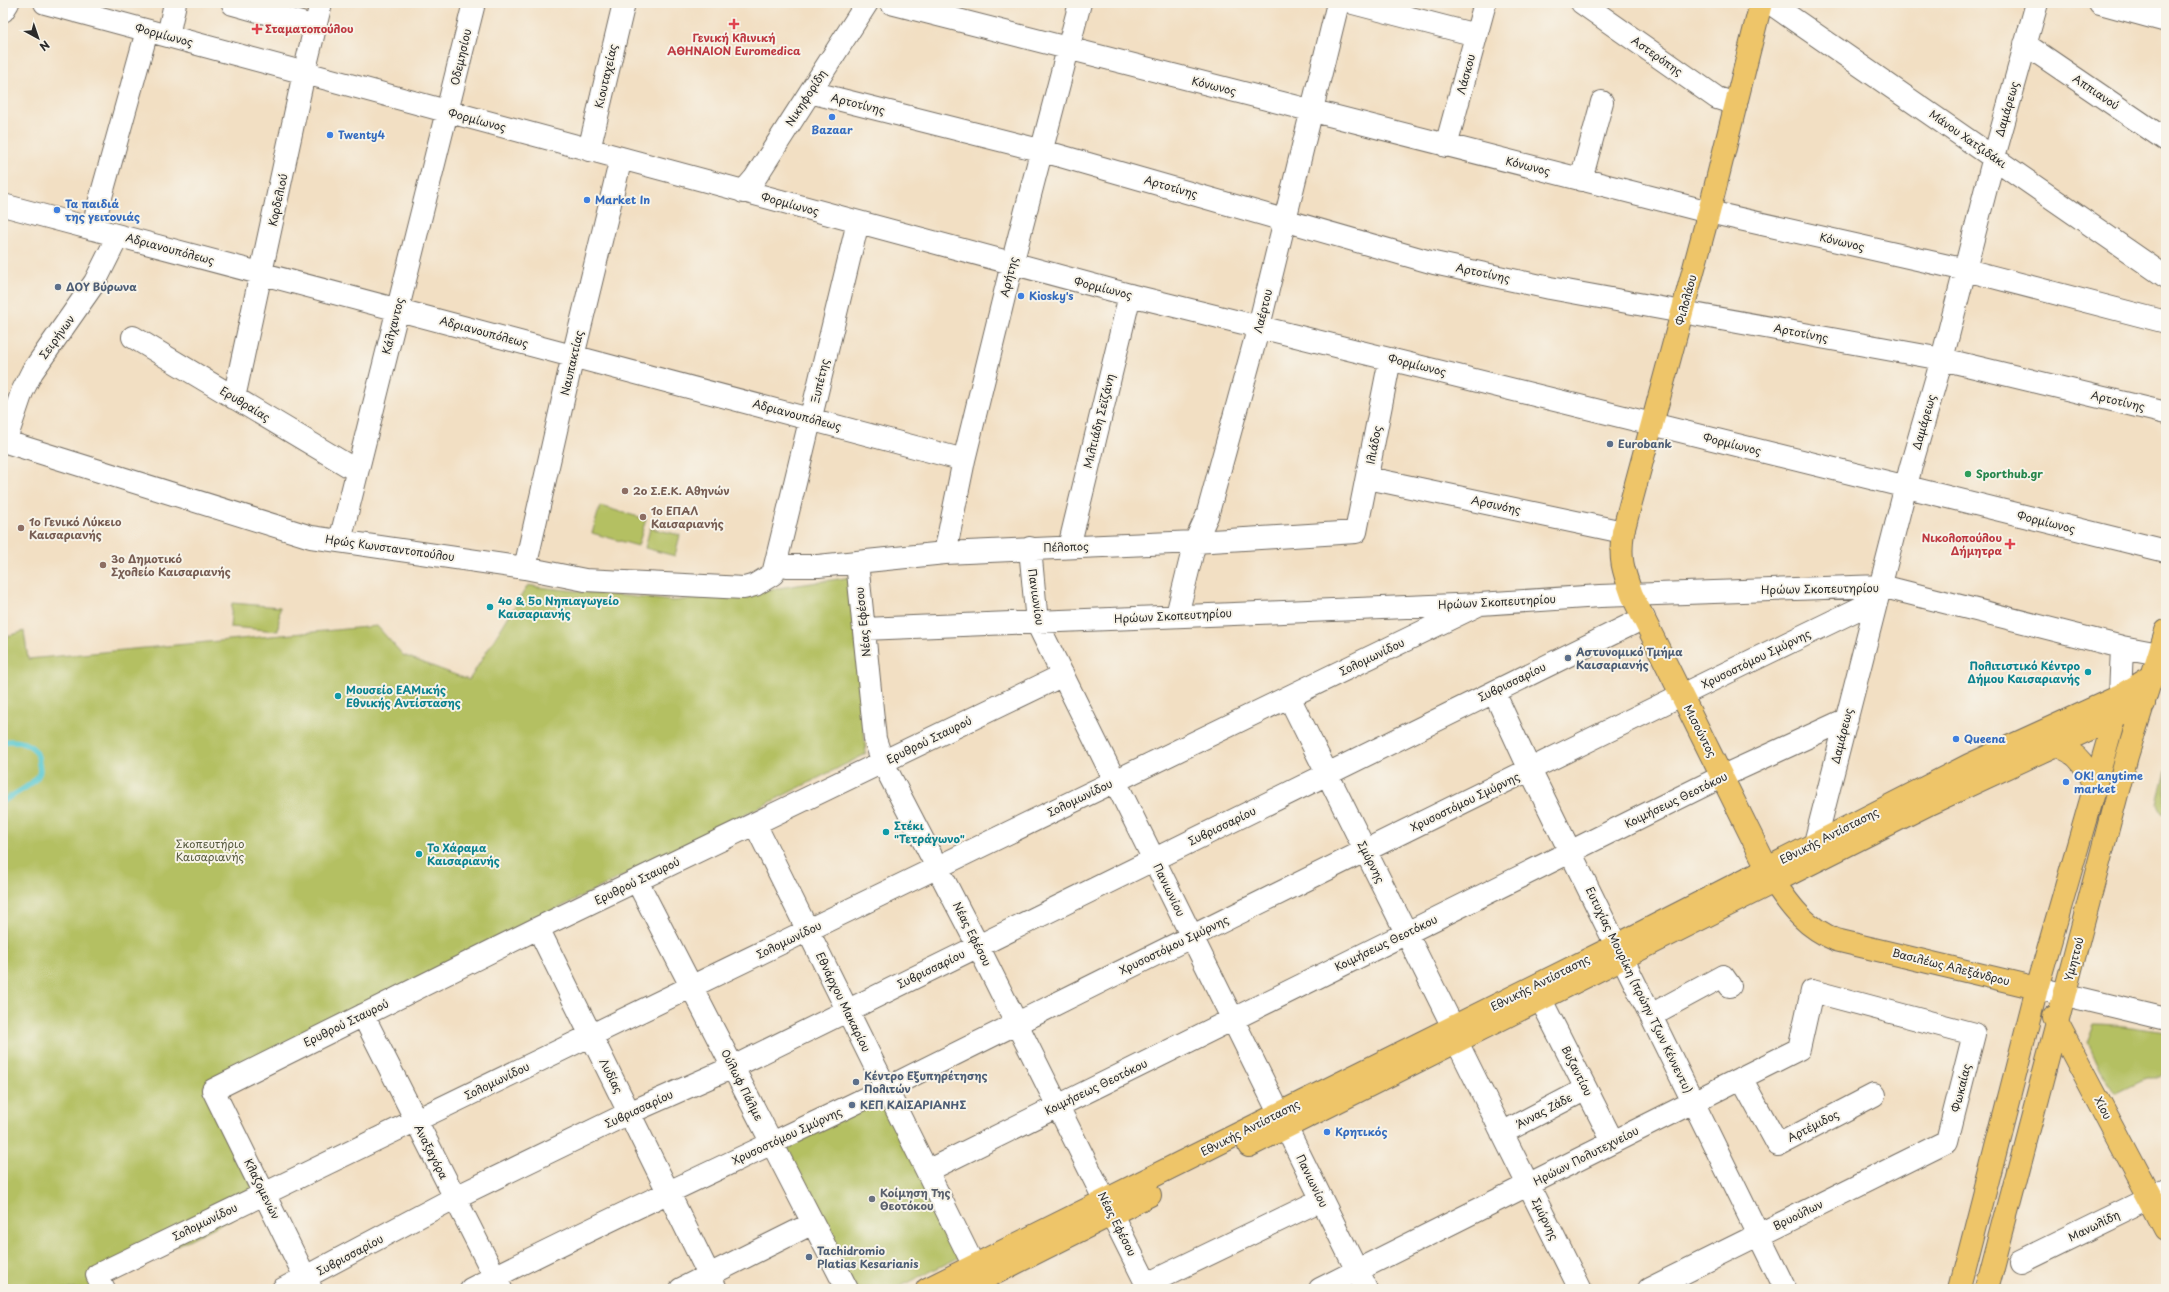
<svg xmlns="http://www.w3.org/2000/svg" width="2169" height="1292" font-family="'Playpen Sans',sans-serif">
<rect width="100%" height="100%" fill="#f7f3e8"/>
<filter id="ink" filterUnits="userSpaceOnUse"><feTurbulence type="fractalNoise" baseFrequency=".025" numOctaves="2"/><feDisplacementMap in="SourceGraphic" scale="8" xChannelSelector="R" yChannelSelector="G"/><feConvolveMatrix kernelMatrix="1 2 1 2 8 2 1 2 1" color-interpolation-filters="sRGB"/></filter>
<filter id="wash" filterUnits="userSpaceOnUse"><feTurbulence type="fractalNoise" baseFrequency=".012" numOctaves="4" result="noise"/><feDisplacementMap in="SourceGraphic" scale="16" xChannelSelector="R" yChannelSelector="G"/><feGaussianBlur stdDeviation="0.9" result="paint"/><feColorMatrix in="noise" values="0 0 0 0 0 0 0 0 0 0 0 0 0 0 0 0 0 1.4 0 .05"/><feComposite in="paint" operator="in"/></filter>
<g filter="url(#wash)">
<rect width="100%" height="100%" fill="#f2dfc3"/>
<path fill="#b4c062" stroke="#707646" d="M600,506L646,519L638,546L592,533Z
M650,528L680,535L675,556L645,548Z
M851,577L866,754L204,1086L264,1203L88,1289H3V638L24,631L28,659L377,626L403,655L469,680L528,585L538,587L673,601L759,591Z
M232,603L280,607L278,631L230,627Z
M2166,771V814L2162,812L2158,804Z
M2094,1024C2118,1024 2143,1029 2166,1032V1072L2161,1078H2147L2116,1093L2100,1071L2087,1042Z
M883,1098L962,1256L895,1289H851L782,1148Z"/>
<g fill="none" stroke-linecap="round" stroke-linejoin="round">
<path stroke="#5dcad2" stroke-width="5.5" d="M3,742C19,739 39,744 39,764C40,768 41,772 38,776C31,787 14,794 3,801"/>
</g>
</g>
<g filter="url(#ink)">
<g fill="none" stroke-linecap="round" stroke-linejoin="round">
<g stroke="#716a60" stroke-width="24">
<path id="minor" d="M45,3L1130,295L2166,551
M891,3L1709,212L1966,270L2166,322
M1353,3L1476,35
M1582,3L1717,98L1736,104
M1770,3L2166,277
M2100,3L2166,21
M233,4L316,27
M3,11L8,3
M168,36L175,3
M2025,44L2166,140
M810,92L1043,151L1434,263L1550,288L1942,359L2166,413
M1446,146L1485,3
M589,150L624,3
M1581,180L1602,102
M743,192L755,178L867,3
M3,205L964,460
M92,229L147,31
M133,337L357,471
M234,398L304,73L321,3
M3,441L311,537L525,568L585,580L744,588L755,585L773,574L858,222
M5,442L22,392L32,372L95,282L118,236
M1368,478L1623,532
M340,541L474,3
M1069,547L1130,295
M1030,548L1037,623L1366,1289
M945,553L964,460L1012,264L1080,3
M857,562L875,739L883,763L978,946L1149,1289
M776,563L788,566H818L945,553L1195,542L1356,532L1390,359
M525,568L569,373L621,158
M1177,615L1195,542L1207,516L1259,326L1338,3
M864,629L1480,604L1600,596L1881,586L2122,647L2159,654
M1494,692L1530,770L1785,1289
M2120,696L2122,647
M1289,697L1453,1027
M755,824L974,1266
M1815,843L1911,466L1942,359L1994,157L2037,3
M637,881L847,1289
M538,928L716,1289
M2037,988L2166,1019
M1541,1000L1613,1142
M363,1015L501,1289
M1651,1015L1723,976L1730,986
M1457,1042L1580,1289
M1741,1078L1778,1145L1874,1095
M1502,1133L1586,1089
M927,1171L1723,776L1847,719
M2021,1261L2166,1190
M1147,1284L1321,1200
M104,1289L97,1275L1480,604
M283,1289L454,1198L629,1113L733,1067L1644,618
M311,1289L213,1090L538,928L1063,675
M471,1289C613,1216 759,1151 903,1080C1227,919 1551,757 1877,600
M681,1289L813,1223
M1320,1289L1799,1049L1812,991L1974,1034L1947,1141L1649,1289"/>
</g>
<g stroke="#716a60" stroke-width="24">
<path id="major" d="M1761,3L1709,212L1623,532C1619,559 1623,570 1632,595L1774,882C1792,909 1806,927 1836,940L2037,988
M2056,746C2079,752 2088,769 2095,790
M2054,1017L2166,1229
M1249,1146L1931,803L2144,704
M927,1289L1617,945L1969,765L2120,696L2152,676L2166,675
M964,1289L1150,1195
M1960,1289L2037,988L2117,709
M1987,1289L2127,756L2166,631"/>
</g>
<use href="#minor" stroke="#fff" stroke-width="22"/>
<use href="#major" stroke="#eec569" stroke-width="22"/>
</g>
</g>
<g fill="#e0444e" stroke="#f7f3e8" stroke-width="1.5">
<path d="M732 18h4v4h4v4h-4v4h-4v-4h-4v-4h4z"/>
<path d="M255 23h4v4h4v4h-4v4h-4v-4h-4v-4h4z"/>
<path d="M2008 538h4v4h4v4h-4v4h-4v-4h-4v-4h4z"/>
</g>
<g fill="#3f7fe0" stroke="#f7f3e8" stroke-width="1.5">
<circle cx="832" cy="117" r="4"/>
<circle cx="330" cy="135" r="4"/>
<circle cx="587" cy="200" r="4"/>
<circle cx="57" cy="210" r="4"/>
<circle cx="1021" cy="296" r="4"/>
<circle cx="1956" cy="739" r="4"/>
<circle cx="2066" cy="782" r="4"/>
<circle cx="1327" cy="1132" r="4"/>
</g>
<g fill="#5c6f8a" stroke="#f7f3e8" stroke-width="1.5">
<circle cx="58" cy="287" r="4"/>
<circle cx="1610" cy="444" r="4"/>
<circle cx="1568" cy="658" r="4"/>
<circle cx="856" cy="1082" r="4"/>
<circle cx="852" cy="1105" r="4"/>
<circle cx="809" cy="1257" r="4"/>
</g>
<circle fill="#2e9e5b" stroke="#f7f3e8" stroke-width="1.5" cx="1968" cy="474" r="4"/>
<g fill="#8d6e63" stroke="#f7f3e8" stroke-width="1.5">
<circle cx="625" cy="491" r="4"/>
<circle cx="643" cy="517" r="4"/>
<circle cx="21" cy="528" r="4"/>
<circle cx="103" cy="565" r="4"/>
</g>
<g fill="#0f9aa8" stroke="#f7f3e8" stroke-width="1.5">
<circle cx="490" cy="607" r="4"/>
<circle cx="2088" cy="672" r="4"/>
<circle cx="338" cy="696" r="4"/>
<circle cx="886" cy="832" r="4"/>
<circle cx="419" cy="854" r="4"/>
</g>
<circle fill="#6b7280" stroke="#f7f3e8" stroke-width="1.5" cx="872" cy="1199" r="4"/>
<g text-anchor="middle" stroke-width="4" stroke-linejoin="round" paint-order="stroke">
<g font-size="11" font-weight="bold" fill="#be3a42" stroke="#f7f3e8" text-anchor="start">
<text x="265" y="33">Σταματοπούλου</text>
<text x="734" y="42" text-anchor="middle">Γενική Κλινική<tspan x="734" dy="13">ΑΘΗΝΑΙΟΝ Euromedica</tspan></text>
<text x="2002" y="542" text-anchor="end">Νικολοπούλου<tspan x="2002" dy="13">Δήμητρα</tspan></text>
</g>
<g font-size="11" fill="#2b2b2b" stroke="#f7f3e8">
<text transform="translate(164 35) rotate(15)" y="4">Φορμίωνος</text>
<text transform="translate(1657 56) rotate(35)" y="4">Αστερόπης</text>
<text transform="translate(461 57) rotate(-77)" y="4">Οδεμησίου</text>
<text transform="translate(1466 74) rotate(-75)" y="4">Λάσκου</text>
<text transform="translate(606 76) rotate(-77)" y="4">Κιουταχείας</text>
<text transform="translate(1214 86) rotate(14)" y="4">Κόνωνος</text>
<text transform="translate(2096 92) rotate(34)" y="4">Αππιανού</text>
<text transform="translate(806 98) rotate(-57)" y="4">Νικηφορίδη</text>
<text transform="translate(858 104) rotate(14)" y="4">Αρτοτίνης</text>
<text transform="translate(2007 109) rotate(-74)" y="4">Δαμάρεως</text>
<text transform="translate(477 120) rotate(15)" y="4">Φορμίωνος</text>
<text transform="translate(1968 139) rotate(35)" y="4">Μάνου Χατζιδάκι</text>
<text transform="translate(1528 166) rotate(14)" y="4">Κόνωνος</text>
<text transform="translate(1171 187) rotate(16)" y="4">Αρτοτίνης</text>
<text transform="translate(278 200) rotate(-78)" y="4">Κορδελιού</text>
<text transform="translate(790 204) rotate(15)" y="4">Φορμίωνος</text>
<text transform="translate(1842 242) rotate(13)" y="4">Κόνωνος</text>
<text transform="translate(170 249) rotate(15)" y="4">Αδριανουπόλεως</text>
<text transform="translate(1483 273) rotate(12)" y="4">Αρτοτίνης</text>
<text transform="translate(1009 277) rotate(-76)" y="4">Αρήτης</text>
<text transform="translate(1103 288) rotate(14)" y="4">Φορμίωνος</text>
<text transform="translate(1686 300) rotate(-75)" y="4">Φιλολάου</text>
<text transform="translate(1263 311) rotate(-76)" y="4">Λαέρτου</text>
<text transform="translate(393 326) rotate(-76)" y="4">Κάλχαντος</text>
<text transform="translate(484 332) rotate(15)" y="4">Αδριανουπόλεως</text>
<text transform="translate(1801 333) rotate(11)" y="4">Αρτοτίνης</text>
<text transform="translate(57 337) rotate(-54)" y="4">Σειρήνων</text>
<text transform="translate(572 363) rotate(-77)" y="4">Ναυπακτίας</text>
<text transform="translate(1417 365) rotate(14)" y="4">Φορμίωνος</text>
<text transform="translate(820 381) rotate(-77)" y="4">Ξυπέτης</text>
<text transform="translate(2118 401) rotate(13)" y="4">Αρτοτίνης</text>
<text transform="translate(245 404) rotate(31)" y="4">Ερυθραίας</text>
<text transform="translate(797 415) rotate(15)" y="4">Αδριανουπόλεως</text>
<text transform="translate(1099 421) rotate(-76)" y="4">Μιλτιάδη Σεϊζάνη</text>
<text transform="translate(1924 422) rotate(-74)" y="4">Δαμάρεως</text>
<text transform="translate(1732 444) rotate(14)" y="4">Φορμίωνος</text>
<text transform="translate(1374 445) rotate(-79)" y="4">Ιλιάδος</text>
<text transform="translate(1496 505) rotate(12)" y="4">Αρσινόης</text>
<text transform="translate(2046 522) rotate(14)" y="4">Φορμίωνος</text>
<text transform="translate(1066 547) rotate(-2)" y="4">Πέλοπος</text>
<text transform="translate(390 548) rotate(8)" y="4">Ηρώς Κωνσταντοπούλου</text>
<text transform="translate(1820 589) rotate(-1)" y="4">Ηρώων Σκοπευτηρίου</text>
<text transform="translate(1036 597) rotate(82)" y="4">Πανιωνίου</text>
<text transform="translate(1497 602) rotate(-3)" y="4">Ηρώων Σκοπευτηρίου</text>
<text transform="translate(1173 616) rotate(-3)" y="4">Ηρώων Σκοπευτηρίου</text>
<text transform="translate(863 622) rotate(-96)" y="4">Νέας Εφέσου</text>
<text transform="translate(1372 657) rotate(-26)" y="4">Σολομωνίδου</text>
<text transform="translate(1756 659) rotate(-26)" y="4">Χρυσοστόμου Σμύρνης</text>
<text transform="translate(1512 682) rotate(-26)" y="4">Συβρισσαρίου</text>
<text transform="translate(1700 731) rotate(63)" y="4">Μισούντος</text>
<text transform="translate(1842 736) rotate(-76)" y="4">Δαμάρεως</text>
<text transform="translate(929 740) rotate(-26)" y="4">Ερυθρού Σταυρού</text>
<text transform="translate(1080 798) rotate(-26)" y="4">Σολομωνίδου</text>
<text transform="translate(1676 800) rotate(-26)" y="4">Κοιμήσεως Θεοτόκου</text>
<text transform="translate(1465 802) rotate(-26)" y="4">Χρυσοστόμου Σμύρνης</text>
<text transform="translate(1222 826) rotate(-26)" y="4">Συβρισσαρίου</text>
<text transform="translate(1829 836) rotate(-27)" y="4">Εθνικής Αντίστασης</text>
<text transform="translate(1371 862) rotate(63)" y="4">Σμύρνης</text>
<text transform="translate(637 881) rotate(-26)" y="4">Ερυθρού Σταυρού</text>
<text transform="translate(1169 890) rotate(64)" y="4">Πανιωνίου</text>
<text transform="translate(972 934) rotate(63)" y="4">Νέας Εφέσου</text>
<text transform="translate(789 940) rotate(-26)" y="4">Σολομωνίδου</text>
<text transform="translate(1386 943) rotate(-26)" y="4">Κοιμήσεως Θεοτόκου</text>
<text transform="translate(1174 945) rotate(-26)" y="4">Χρυσοστόμου Σμύρνης</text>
<text transform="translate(2074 959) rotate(-75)" y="4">Υμηττού</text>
<text transform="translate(1951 967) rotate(14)" y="4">Βασιλέως Αλεξάνδρου</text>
<text transform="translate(931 969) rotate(-26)" y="4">Συβρισσαρίου</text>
<text transform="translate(1540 983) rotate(-27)" y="4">Εθνικής Αντίστασης</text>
<text transform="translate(1639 990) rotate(64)" y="4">Ευτυχίας Μουρίκη (πρώην Τζων Κέννεντυ)</text>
<text transform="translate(843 1002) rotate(64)" y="4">Εθνάρχου Μακαρίου</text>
<text transform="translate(346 1023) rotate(-26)" y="4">Ερυθρού Σταυρού</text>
<text transform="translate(1577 1071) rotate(63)" y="4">Βυζαντίου</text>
<text transform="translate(611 1076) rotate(63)" y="4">Λυδίας</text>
<text transform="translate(497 1081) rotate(-26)" y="4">Σολομωνίδου</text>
<text transform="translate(742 1085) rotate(63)" y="4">Ούλωφ Πάλμε</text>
<text transform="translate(1096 1087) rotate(-26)" y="4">Κοιμήσεως Θεοτόκου</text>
<text transform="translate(1961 1088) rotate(-76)" y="4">Φωκαίας</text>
<text transform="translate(2103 1108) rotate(62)" y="4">Χίου</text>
<text transform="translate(639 1109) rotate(-25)" y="4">Συβρισσαρίου</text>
<text transform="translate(1544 1111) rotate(-28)" y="4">Άννας Ζάδε</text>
<text transform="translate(1813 1126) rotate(-27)" y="4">Αρτέμιδος</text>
<text transform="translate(1250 1128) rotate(-27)" y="4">Εθνικής Αντίστασης</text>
<text transform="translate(787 1136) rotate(-25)" y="4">Χρυσοστόμου Σμύρνης</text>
<text transform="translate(431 1152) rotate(63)" y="4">Αναξαγόρα</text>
<text transform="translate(1586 1156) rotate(-27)" y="4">Ηρώων Πολυτεχνείου</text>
<text transform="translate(1312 1181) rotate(64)" y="4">Πανιωνίου</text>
<text transform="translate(262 1189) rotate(64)" y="4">Κλαζομενών</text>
<text transform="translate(1798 1215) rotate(-26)" y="4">Βρυούλων</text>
<text transform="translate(1545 1219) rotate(64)" y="4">Σμύρνης</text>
<text transform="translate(205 1222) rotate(-26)" y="4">Σολομωνίδου</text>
<text transform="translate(1117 1224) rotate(63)" y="4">Νέας Εφέσου</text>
<text transform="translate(2094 1226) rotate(-26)" y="4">Μανωλίδη</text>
<text transform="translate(350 1255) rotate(-28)" y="4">Συβρισσαρίου</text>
</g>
<g font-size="11" font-weight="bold" fill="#366cbe" stroke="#f7f3e8" text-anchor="start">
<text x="832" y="134" text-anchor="middle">Bazaar</text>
<text x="338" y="139">Twenty4</text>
<text x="595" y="204">Market In</text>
<text x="65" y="208">Τα παιδιά<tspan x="65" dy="13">της γειτονιάς</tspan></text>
<text x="1029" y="300">Kiosky's</text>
<text x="1964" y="743">Queena</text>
<text x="2074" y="780">OK! anytime<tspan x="2074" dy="13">market</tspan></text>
<text x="1335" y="1136">Κρητικός</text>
</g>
<g font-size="11" font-weight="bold" fill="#4e5e75" stroke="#f7f3e8" text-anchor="start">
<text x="66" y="291">ΔΟΥ Βύρωνα</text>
<text x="1618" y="448">Eurobank</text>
<text x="1576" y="656">Αστυνομικό Τμήμα<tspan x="1576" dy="13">Καισαριανής</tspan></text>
<text x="864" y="1080">Κέντρο Εξυπηρέτησης<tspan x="864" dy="13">Πολιτών</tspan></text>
<text x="860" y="1109">ΚΕΠ ΚΑΙΣΑΡΙΑΝΗΣ</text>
<text x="817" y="1255">Tachidromio<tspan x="817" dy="13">Platias Kesarianis</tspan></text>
</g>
<g font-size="11" font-weight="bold" fill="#27864d" stroke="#f7f3e8" text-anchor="start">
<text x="1976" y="478">Sporthub.gr</text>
</g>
<g font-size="11" font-weight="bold" fill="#785e54" stroke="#f7f3e8" text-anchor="start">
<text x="633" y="495">2ο Σ.Ε.Κ. Αθηνών</text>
<text x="651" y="515">1ο ΕΠΑΛ<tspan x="651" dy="13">Καισαριανής</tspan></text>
<text x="29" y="526">1ο Γενικό Λύκειο<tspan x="29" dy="13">Καισαριανής</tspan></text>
<text x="111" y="563">3ο Δημοτικό<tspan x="111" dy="13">Σχολείο Καισαριανής</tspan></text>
</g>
<g font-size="11" font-weight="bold" fill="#0d838f" stroke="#f7f3e8" text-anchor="start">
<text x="498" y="605">4o &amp; 5ο Νηπιαγωγείο<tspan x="498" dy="13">Καισαριανής</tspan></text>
<text x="2080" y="670" text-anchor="end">Πολιτιστικό Κέντρο<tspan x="2080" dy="13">Δήμου Καισαριανής</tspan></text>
<text x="346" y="694">Μουσείο ΕΑΜικής<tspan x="346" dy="13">Εθνικής Αντίστασης</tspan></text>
<text x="894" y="830">Στέκι<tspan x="894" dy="13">"Τετράγωνο"</tspan></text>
<text x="427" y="852">Το Χάραμα<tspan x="427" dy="13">Καισαριανής</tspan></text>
</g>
<g font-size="11" fill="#54583c" stroke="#f7f3e8">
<text x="210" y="848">Σκοπευτήριο<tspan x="210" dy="13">Καισαριανής</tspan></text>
</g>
<g font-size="11" font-weight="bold" fill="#5b616d" stroke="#f7f3e8" text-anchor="start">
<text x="880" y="1197">Κοίμηση Της<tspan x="880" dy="13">Θεοτόκου</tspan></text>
</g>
</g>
<rect width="2169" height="1292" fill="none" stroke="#f7f3e8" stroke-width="16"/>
<g transform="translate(38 38) rotate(140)" stroke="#f7f3e8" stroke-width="3" paint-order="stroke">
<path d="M0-3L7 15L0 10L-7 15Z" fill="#2b2b2b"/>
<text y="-6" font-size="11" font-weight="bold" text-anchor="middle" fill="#2b2b2b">N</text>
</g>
</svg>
